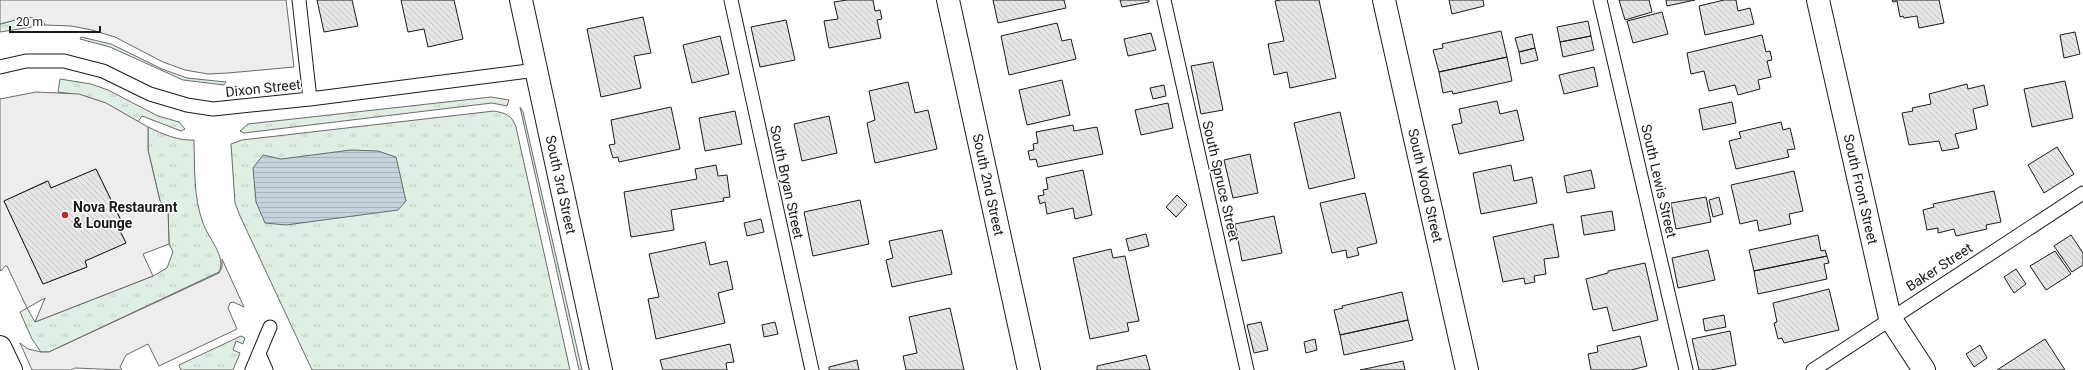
<svg xmlns="http://www.w3.org/2000/svg" width="2083" height="370" font-family="Roboto,sans-serif">
<defs>
<pattern id="grass-tufts" width="24" height="20" patternUnits="userSpaceOnUse"><rect width="24" height="20" fill="#e0efe3"/><path d="M3 7l-1-3M5 7V3M7 7l1-3M15 17l-1-3M17 17v-4M19 17l1-3" fill="none" stroke="#c0ccc2"/></pattern>
<pattern id="water-rules" width="6" height="5" patternUnits="userSpaceOnUse"><rect width="6" height="5" fill="#c6d2dc"/><path d="M0 2.5h6" fill="none" stroke="#aab4bc"/></pattern>
<pattern id="building-back-hatch" width="6" height="6" patternUnits="userSpaceOnUse"><rect width="6" height="6" fill="#e6e6e6"/><path d="M-1 5l2 2M0 0l6 6M5-1l2 2" fill="none" stroke="#c5c5c5"/></pattern>
</defs>
<rect width="100%" height="100%" fill="#fff"/>
<path fill="url(#grass-tufts)" stroke="#6a6a6a" d="M27,17L42,19L45,25L0,32V24Z
M81,37L111,44L162,69L187,78L226,82L224,85L183,80L110,47L80,39Z
M60,79L91,84L108,90L158,116L179,122L185,129L181,131L142,116L138,122C111,106 90,95 58,92Z
M491,97L509,100L507,106L492,103L244,133L240,131L248,124Z
M520,107L523,112L582,370H579Z
M494,111C505,113 512,115 516,127L570,370H312L240,216L235,203L231,144L242,140Z
M148,127C163,134 178,141 194,140C195,168 193,196 203,223C208,238 227,257 219,272L49,352H41L32,339L20,312L27,308L35,322L153,276L167,268L173,252L169,244L168,209L160,201L148,150Z
M241,336L245,338L243,344L236,341L233,350L240,353L233,370H181L179,365Z"/>
<path fill="#ededed" stroke="#6a6a6a" fill-rule="evenodd" d="M0,0H286L294,67L228,73L208,74L185,70L163,62L115,37L92,30L71,26L45,25L42,19L27,17L0,24Z
M36,92L79,94L106,103L148,127V150L160,201L168,209L169,244L143,254L153,276L35,322L45,298L27,308L7,266H5L1,271L0,269V99ZM96,169L125,228L120,231L126,243L85,261L87,267L43,284L4,201L47,181L51,188Z
M222,259L244,307L233,302L230,303L228,308L237,329L159,366L148,344L126,355L120,367L122,370L75,368L71,370H32L20,343L28,349L41,352H49L219,273L222,267Z"/>
<path fill="url(#water-rules)" stroke="#6a6a6a" d="M351,150L378,151L396,157L406,201L398,210L286,225L265,223L256,202L253,168L263,155L281,159Z"/>
<path fill="url(#building-back-hatch)" stroke="#1a1a1a" d="M317,0H352L358,26L324,32Z
M401,0H454L463,39L428,47L424,29L408,32Z
M847,0H873L875,11L880,10L882,19L877,20L881,38L829,48L824,21L838,19L834,2Z
M993,0H1064L1066,8L998,23Z
M1120,0H1149V2L1122,7Z
M1281,0H1319L1336,78L1290,88L1287,72L1274,75L1268,44L1284,41L1275,1Z
M1449,0H1483L1484,6L1452,14Z
M1619,0H1649L1652,12L1625,20Z
M1666,0H1695L1667,6Z
M1724,0H1736L1738,11L1750,8L1754,24L1705,35L1699,6Z
M1892,0H1939L1944,23L1919,28L1917,16L1904,18L1903,16L1900,17L1897,1L1893,2Z
M1662,12L1668,34L1633,43L1627,21Z
M643,17L651,53L634,56L641,88L601,97L587,29Z
M786,20L795,60L760,67L751,27Z
M1588,21L1591,36L1560,42L1557,27Z
M1057,23L1062,41L1071,39L1076,59L1009,75L1001,36Z
M1501,31L1507,57L1439,72L1433,50L1443,48L1442,44Z
M2075,32L2080,54L2064,58L2060,35Z
M1151,33L1156,50L1128,56L1124,39Z
M1532,34L1535,48L1519,52L1515,38Z
M1762,35L1766,52L1770,51L1772,60L1767,61L1771,77L1758,80L1760,89L1738,95L1735,85L1709,91L1704,71L1691,74L1687,53Z
M720,36L729,74L692,83L683,45Z
M1591,36L1594,50L1563,57L1560,42Z
M1535,48L1538,60L1521,64L1519,52Z
M1507,57L1512,81L1453,94L1452,91L1443,93L1439,72Z
M1213,62L1223,110L1201,114L1191,66Z
M1594,67L1598,86L1564,94L1559,75Z
M1062,80L1070,115L1027,125L1019,90Z
M2065,81L2073,118L2032,127L2024,89Z
M908,82L915,113L928,110L937,149L875,163L867,123L875,120L869,91Z
M1967,84L1968,89L1984,85L1988,105L1973,109L1977,129L1955,134L1959,148L1942,151L1939,141L1909,145L1902,113L1913,111L1912,108L1931,104L1929,94Z
M1164,85L1166,96L1153,99L1150,88Z
M1497,101L1500,114L1517,110L1524,140L1459,154L1452,125L1462,123L1459,109Z
M1732,102L1736,123L1703,130L1699,109Z
M1168,103L1173,128L1141,135L1135,110Z
M671,107L680,149L619,162L618,157L613,158L609,145L615,144L611,120Z
M735,111L742,144L705,151L699,118Z
M1340,112L1355,178L1309,189L1294,123Z
M829,116L837,153L802,161L794,124Z
M1781,122L1783,130L1790,128L1795,149L1787,150L1789,157L1736,169L1729,141L1741,138L1739,132Z
M1073,125L1074,131L1097,127L1103,154L1038,167L1036,159L1030,160L1028,151L1034,150L1033,144L1038,143L1036,132Z
M2057,147L2074,174L2044,193L2028,165Z
M1250,154L1258,193L1233,198L1224,160Z
M716,165L718,176L727,175L730,197L723,198L724,201L671,210L674,230L631,237L624,192L697,179L695,169Z
M1511,165L1514,181L1532,177L1537,203L1481,214L1473,173Z
M96,169L125,229L120,231L126,243L85,261L87,267L43,284L4,201L48,181L51,188Z
M1083,170L1092,215L1075,219L1073,208L1047,214L1045,202L1040,204L1038,196L1044,195L1043,190L1048,189L1046,178Z
M1591,170L1595,188L1567,193L1564,176Z
M1794,171L1803,211L1789,214L1791,224L1759,231L1757,220L1740,224L1731,185Z
M1994,191L2001,222L1986,225L1987,229L1956,236L1954,229L1938,233V228L1927,230L1923,210L1934,207L1933,204Z
M1365,193L1377,243L1357,248L1359,255L1347,258L1346,250L1332,253L1320,203Z
M1177,195L1187,205L1176,217L1166,207Z
M1706,197L1711,222L1676,229L1671,203Z
M1719,197L1723,214L1713,217L1709,200Z
M860,200L869,244L813,256L804,212Z
M1612,211L1615,230L1584,235L1581,216Z
M1274,216L1282,253L1242,261L1235,224Z
M761,219L764,232L747,236L744,223Z
M1553,224L1559,257L1544,259L1546,274L1534,276L1535,282L1525,284L1524,278L1503,282L1493,237Z
M942,230L952,274L892,287L886,260L893,258L889,241Z
M1146,234L1149,246L1129,251L1126,239Z
M1818,235L1821,251L1825,250L1827,256L1754,271L1749,250Z
M2071,235L2083,253V265L2072,272L2054,246Z
M705,242L710,265L727,261L733,289L718,293L725,323L656,339L648,299L659,297L649,254Z
M1111,249L1113,258L1125,256L1139,321L1127,323L1129,331L1090,339L1073,258Z
M1708,250L1715,280L1678,288L1672,258Z
M2055,251L2071,274L2046,290L2030,266Z
M1827,256L1829,263L1824,264L1827,279L1758,294L1754,271Z
M1645,263L1658,320L1613,331L1607,307L1593,310L1586,279L1608,273V271Z
M2016,269L2026,284L2014,293L2004,277Z
M1829,289L1839,330L1784,343L1782,338L1778,339L1774,323L1777,322L1773,303Z
M1402,292L1408,320L1340,335L1334,310L1343,308L1342,306Z
M950,308L964,370H906L903,356L917,353L909,317Z
M1724,315L1726,327L1705,331L1703,319Z
M1408,320L1413,340L1344,355L1340,335Z
M775,322L778,334L764,337L762,325Z
M1261,322L1268,350L1254,353L1247,325Z
M1730,331L1736,365L1711,370H1699L1692,339Z
M1640,336L1647,366L1631,370H1591L1588,354L1598,352L1597,346Z
M1315,339L1317,350L1306,353L1304,342Z
M2045,339L2065,370H1997Z
M730,344L734,362L726,363L727,370H663L660,360Z
M1980,345L1987,358L1974,367L1966,354Z
M1146,355L1150,370H1097V366Z
M857,360L859,370H829V367Z
M1403,361L1405,370H1360Z"/>
<g fill="none" stroke-linecap="round" stroke-linejoin="round">
<g stroke="#1a1a1a" stroke-width="15">
<path id="service" d="M299,0L310,99
M731,0L812,370
M1164,0L1247,370
M1600,0L1686,370
M0,67L26,61H64L103,71L150,94L187,105L213,109L310,99L536,70
M259,354L266,370
M252,370L270,327
M1813,370L2083,193"/>
</g>
<g stroke="#1a1a1a" stroke-width="24">
<g id="minor">
<path id="s1" d="M521,0L601,370"/>
<path id="s2" d="M948,0L1029,370"/>
<path id="s3" d="M1384,0L1467,370"/>
<path id="s4" d="M1818,0L1890,318L1924,370"/>
</g>
</g>
<g stroke="#1a1a1a" stroke-width="24">
<path id="primary" d="M0,347L11,370"/>
</g>
<use href="#service" stroke="#fff" stroke-width="13"/>
<use href="#minor" stroke="#fff" stroke-width="22"/>
<use href="#primary" stroke="#fff" stroke-width="22"/>
</g>
<circle fill="#c62828" stroke="#fff" stroke-width="1.5" cx="65" cy="215" r="4"/>
<g text-anchor="middle" stroke-width="3" stroke-linejoin="round" paint-order="stroke">
<g font-size="14" fill="#1a1a1a" stroke="#fff">
<text transform="translate(263 88) rotate(-6)" y="5">Dixon Street</text>
<text transform="translate(1221 181) rotate(77)" y="5">South Spruce Street</text>
<text transform="translate(1659 181) rotate(77)" y="5">South Lewis Street</text>
<text transform="translate(787 182) rotate(78)" y="5">South Bryan Street</text>
<text dy="5" stroke="none"><textPath href="#s1" startOffset="189">South 3rd Street</textPath></text>
<text dy="5" stroke="none"><textPath href="#s2" startOffset="189">South 2nd Street</textPath></text>
<text dy="5" stroke="none"><textPath href="#s3" startOffset="190">South Wood Street</textPath></text>
<text dy="5" stroke="none"><textPath href="#s4" startOffset="194">South Front Street</textPath></text>
<text transform="translate(1939 267) rotate(-33)" y="5">Baker Street</text>
</g>
<g font-size="14" font-weight="bold" fill="#1a1a1a" stroke="#fff" text-anchor="start">
<text x="73" y="212">Nova Restaurant<tspan x="73" dy="16">&amp; Lounge</tspan></text>
</g>
</g>
<path d="M10 26v6h90v-6" fill="none" stroke="#1a1a1a" stroke-width="2"/>
<text x="16" y="26" font-size="12" fill="#1a1a1a" stroke="#ffffff" stroke-width="3" paint-order="stroke">20 m</text>
</svg>
